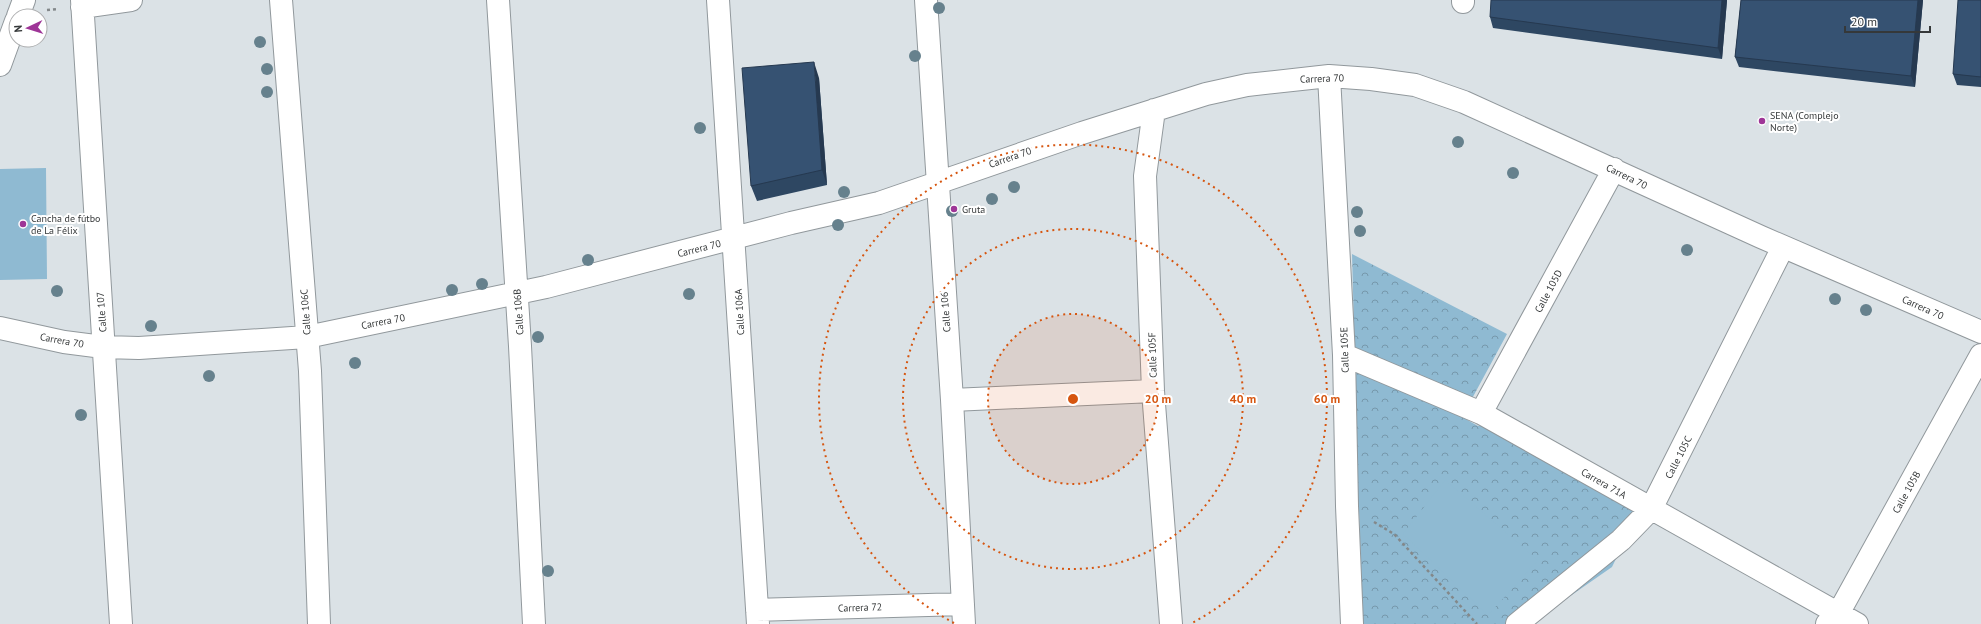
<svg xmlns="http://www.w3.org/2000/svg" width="1981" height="624" font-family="'PT Sans',sans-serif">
<defs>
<pattern id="park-crowns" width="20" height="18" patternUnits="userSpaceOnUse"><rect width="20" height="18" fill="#8fbad2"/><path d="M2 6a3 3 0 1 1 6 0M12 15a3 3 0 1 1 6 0" fill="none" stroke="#7698ab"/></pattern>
</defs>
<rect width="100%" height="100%" fill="#dbe2e6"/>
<path fill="url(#park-crowns)" d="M1352,254L1507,334L1462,417L1478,426L1501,423L1644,501L1612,567L1530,624H1363L1359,510L1349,441L1357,439Z"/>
<path fill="#8fbad2" d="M46,168L47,279L0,280V169Z
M1445,480L1538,560L1488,615L1403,534Z"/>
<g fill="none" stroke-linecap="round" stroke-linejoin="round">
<g stroke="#91989c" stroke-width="24">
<path id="minor" d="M82,0L121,624
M281,0L310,371L319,624
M498,0L520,346L534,624
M718,0L758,624
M926,0L952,400L964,624
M1463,2V0
M82,7L131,0
M18,16L24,0
M0,65L16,21
M1329,76L1344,355L1347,506L1352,624
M1154,110L1145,176L1153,391L1171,624
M0,328L64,342L103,347L139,348L307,337L546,287L791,223L879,203L1082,133L1206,94L1247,85L1329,76L1371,79L1415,85L1464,102L1761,237L1981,332
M1344,355L1481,413L1857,624
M952,400L1153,391
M1481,413L1614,169
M757,610L963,604
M1517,624L1621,540L1651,509L1783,247
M1827,624L1838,614L1981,355"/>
</g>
<path stroke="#83888a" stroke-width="2.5" stroke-dasharray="3 3" stroke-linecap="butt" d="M47,10L58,9
M1374,522L1394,534L1477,624"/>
<use href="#minor" stroke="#fff" stroke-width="22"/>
</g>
<g fill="#66818d">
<circle cx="939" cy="8" r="6"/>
<circle cx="260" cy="42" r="6"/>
<circle cx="915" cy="56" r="6"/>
<circle cx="267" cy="69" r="6"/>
<circle cx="267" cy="92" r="6"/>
<circle cx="700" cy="128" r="6"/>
<circle cx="1458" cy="142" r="6"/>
<circle cx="1513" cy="173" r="6"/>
<circle cx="1014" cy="187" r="6"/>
<circle cx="844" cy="192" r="6"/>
<circle cx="992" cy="199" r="6"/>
<circle cx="952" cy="211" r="6"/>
<circle cx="1357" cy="212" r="6"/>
<circle cx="838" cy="225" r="6"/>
<circle cx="1360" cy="231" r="6"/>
<circle cx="1687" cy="250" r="6"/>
<circle cx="588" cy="260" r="6"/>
<circle cx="482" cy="284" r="6"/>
<circle cx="452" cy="290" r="6"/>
<circle cx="57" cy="291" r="6"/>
<circle cx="689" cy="294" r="6"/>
<circle cx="1835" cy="299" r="6"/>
<circle cx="1866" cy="310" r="6"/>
<circle cx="151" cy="326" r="6"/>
<circle cx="538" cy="337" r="6"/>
<circle cx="355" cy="363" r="6"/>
<circle cx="209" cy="376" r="6"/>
<circle cx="81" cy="415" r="6"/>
<circle cx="548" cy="571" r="6"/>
</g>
<path fill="#2e4762" d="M1727,0L1722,59L1493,28L1490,17Z
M1741,0H1923L1915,87L1739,67L1735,57Z
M1981,0V87L1957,85L1953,74Z
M819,78L827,185L757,201L751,186Z"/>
<path fill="#263950" d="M1722,0H1727L1722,59L1718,48Z
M1918,0H1923L1915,87L1911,76Z
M814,62L819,78L827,185L822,170Z"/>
<path fill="#365272" stroke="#263950" d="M1491,0H1722L1718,48L1490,17Z
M1741,0H1918L1911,76L1735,57Z
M1958,0H1981V77L1953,74Z
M814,62L822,170L751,186L742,68Z"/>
<circle cx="1073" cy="399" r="85" fill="#d65610" fill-opacity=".12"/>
<g fill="none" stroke="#d65610" stroke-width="2" stroke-dasharray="2 4">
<circle cx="1073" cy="399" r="85"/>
<circle cx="1073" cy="399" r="170"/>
<path d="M954 623A254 254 0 1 1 1192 623"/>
</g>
<g fill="#9e3597" stroke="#fff" stroke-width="1.5">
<circle cx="1762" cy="121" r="4"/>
<circle cx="954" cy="209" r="4"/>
<circle cx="23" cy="224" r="4"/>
</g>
<g text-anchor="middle" stroke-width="4" stroke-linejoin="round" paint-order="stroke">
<g font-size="10" fill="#353839" stroke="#fff">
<text transform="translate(1322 78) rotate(-2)" y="4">Carrera 70</text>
<text transform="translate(1010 157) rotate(-19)" y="4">Carrera 70</text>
<text transform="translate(1627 176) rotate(26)" y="4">Carrera 70</text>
<text transform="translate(699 248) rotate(-14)" y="4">Carrera 70</text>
<text transform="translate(1548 291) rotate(-62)" y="4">Calle 105D</text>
<text transform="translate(1923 307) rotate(24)" y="4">Carrera 70</text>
<text transform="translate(101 312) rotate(-94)" y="4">Calle 107</text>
<text transform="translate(305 312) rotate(-94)" y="4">Calle 106C</text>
<text transform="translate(518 312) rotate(-94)" y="4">Calle 106B</text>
<text transform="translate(739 312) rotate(-93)" y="4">Calle 106A</text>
<text transform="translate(945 312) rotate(-94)" y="4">Calle 106</text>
<text transform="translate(383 321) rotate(-11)" y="4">Carrera 70</text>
<text transform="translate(62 340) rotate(10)" y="4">Carrera 70</text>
<text transform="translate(1344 350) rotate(-92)" y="4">Calle 105E</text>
<text transform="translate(1152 355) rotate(-92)" y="4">Calle 105F</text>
<text transform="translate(1678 457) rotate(-63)" y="4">Calle 105C</text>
<text transform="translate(1604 483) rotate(30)" y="4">Carrera 71A</text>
<text transform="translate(1906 492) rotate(-61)" y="4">Calle 105B</text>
<text transform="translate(860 607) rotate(-2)" y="4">Carrera 72</text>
</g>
<g font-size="10" fill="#353839" stroke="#fff" text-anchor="start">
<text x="1770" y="119">SENA (Complejo<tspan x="1770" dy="12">Norte)</tspan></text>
<text x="962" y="213">Gruta</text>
<text x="31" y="222">Cancha de fútbo<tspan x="31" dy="12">de La Félix</tspan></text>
</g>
</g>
<circle cx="1073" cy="399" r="6" fill="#d65610" stroke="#fff" stroke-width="2"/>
<g font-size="12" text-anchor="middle" font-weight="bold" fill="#d65610" stroke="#fff" stroke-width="4" stroke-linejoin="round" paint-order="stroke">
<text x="1158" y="403">20 m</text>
<text x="1243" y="403">40 m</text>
<text x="1327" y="403">60 m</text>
</g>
<g transform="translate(28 28) rotate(266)"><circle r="19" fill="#ffffff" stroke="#aeafb0"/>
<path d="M0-3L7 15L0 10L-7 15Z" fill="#9e3597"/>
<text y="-6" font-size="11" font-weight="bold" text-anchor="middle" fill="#353839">N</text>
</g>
<path d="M1845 26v6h85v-6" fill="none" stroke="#353839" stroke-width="2"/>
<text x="1851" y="26" font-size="12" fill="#353839" stroke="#ffffff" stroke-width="3" paint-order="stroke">20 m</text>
</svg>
